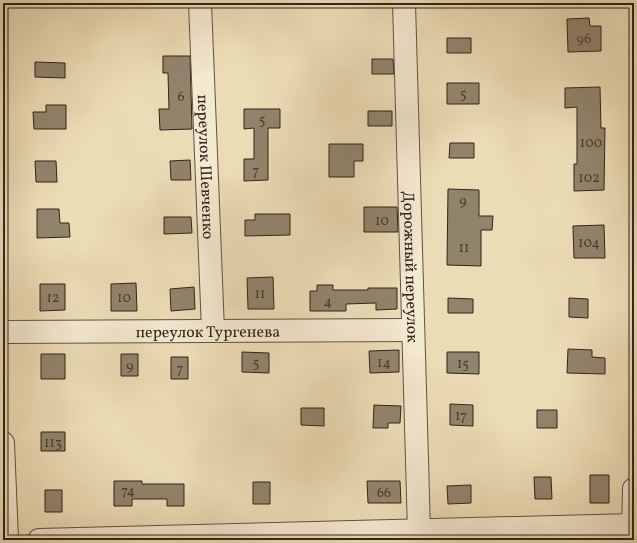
<svg xmlns="http://www.w3.org/2000/svg" width="637" height="543" font-family="Vollkorn,serif">
<rect width="100%" height="100%" fill="#ecdcb6"/>
<filter id="stains"><feTurbulence type="fractalNoise" baseFrequency=".005" numOctaves="4"/><feColorMatrix values="0 0 0 0 .2 0 0 0 0 .09 0 0 0 0 .02 0 0 0 .5 -.17"/></filter>
<radialGradient id="worn" r=".72"><stop offset=".6" stop-color="#630" stop-opacity="0"/><stop offset="1" stop-color="#630" stop-opacity=".3"/></radialGradient>
<path fill="#91846c" stroke="#2e251b" d="M589,18L590,26H601V51L568,52L567,19Z
M447,38H471V53H447Z
M163,56H190L192,129L160,130L159,109H169L168,73H163Z
M372,59H393L394,74H372Z
M35,62L65,63V78L35,77Z
M447,83H479V104H447Z
M600,87L601,128H605L604,190L574,191V164H577V107L565,108V88Z
M46,105H66V129H34L33,112H46Z
M244,109H280V128H268V180L244,181V159H254V128L244,129Z
M368,111H392V126H368Z
M450,143H474V158H449Z
M329,144H363V161H354V177H329Z
M190,160L191,180H171L170,161Z
M35,161H56L57,182H36Z
M448,189L479,190V216H493L492,230H481V266L447,265Z
M364,207H397L398,232H364Z
M37,209H59L60,223H69L70,237L37,238Z
M255,214H290V235L245,236V220H255Z
M164,217H191L192,233L164,234Z
M604,225L605,258H574L573,226Z
M273,277L274,309H248L247,278Z
M136,283L137,311H111V284Z
M40,284H65V310L40,311Z
M317,285H333V290H368V288H397V309L376,310V303L346,304V311H310V291H317Z
M194,287L195,309L171,311L170,289Z
M448,298L473,299V313H448Z
M569,298L588,299V318L569,317Z
M568,349L592,350V357L605,358V374L567,373Z
M399,350V372L370,373L369,351Z
M242,352L269,353V373L242,372Z
M447,352H479V374L447,373Z
M41,354H65V379H41Z
M121,354H138V376H121Z
M171,357H188V379H171Z
M450,404L473,405V426L450,425Z
M374,405L401,406L400,423H388V428H373Z
M301,408H324V426L301,425Z
M537,410H557V428H537Z
M41,432H65V451H41Z
M590,475H609V503H590Z
M534,477H551L552,499H535Z
M114,481H142V484H184V506H167V499H132V506H114Z
M367,481H400L401,503H368Z
M253,482H270V504H253Z
M471,485V503L448,504L447,486Z
M45,490H62V512H45Z"/>
<g fill="none" stroke-linecap="round" stroke-linejoin="round">
<g stroke="#5e5342" stroke-width="24">
<g id="minor">
<path id="s1" d="M200,3L213,331"/>
<path id="s2" d="M404,3L419,531"/>
<path id="s3" d="M3,332L413,330"/>
<path d="M3,443L7,540"/>
<path d="M39,540L634,525"/>
<path d="M633,540L634,489"/>
</g>
</g>
<use href="#minor" stroke="#f3e8d0" stroke-width="22"/>
</g>
<g text-anchor="middle" stroke-width="3" stroke-linejoin="round" paint-order="stroke">
<g font-size="14" fill="#473d2f">
<text x="584" y="43">96</text>
<text x="463" y="98">5</text>
<text x="181" y="101">6</text>
<text x="262" y="124">5</text>
<text x="591" y="147">100</text>
<text x="256" y="175">7</text>
<text x="589" y="182">102</text>
<text x="463" y="205">9</text>
<text x="382" y="225">10</text>
<text x="589" y="247">104</text>
<text x="464" y="252">11</text>
<text x="260" y="298">11</text>
<text x="53" y="302">12</text>
<text x="124" y="302">10</text>
<text x="328" y="306">4</text>
<text x="256" y="367">5</text>
<text x="384" y="367">14</text>
<text x="463" y="368">15</text>
<text x="130" y="370">9</text>
<text x="180" y="373">7</text>
<text x="461" y="420">17</text>
<text x="53" y="447">113</text>
<text x="128" y="495">74</text>
<text x="384" y="497">66</text>
</g>
<g font-size="16" fill="#2e251b" stroke="#f3e8d0">
<text dy="6" stroke="none"><textPath href="#s1" startOffset="164">переулок Шевченко</textPath></text>
<text dy="6" stroke="none"><textPath href="#s2" startOffset="264">Дорожный переулок</textPath></text>
<text dy="6" stroke="none"><textPath href="#s3" startOffset="205">переулок Тургенева</textPath></text>
</g>
</g>
<rect width="637" height="543" fill="none" stroke="#ecdcb6" stroke-width="16"/>
<rect x="4" y="4" width="629" height="535" fill="none" stroke="#2e251b" stroke-width="2"/>
<rect x="8" y="8" width="621" height="527" fill="none" stroke="#2e251b"/>
<rect width="100%" height="100%" filter="url(#stains)"/>
<rect width="100%" height="100%" fill="url(#worn)"/>
</svg>
